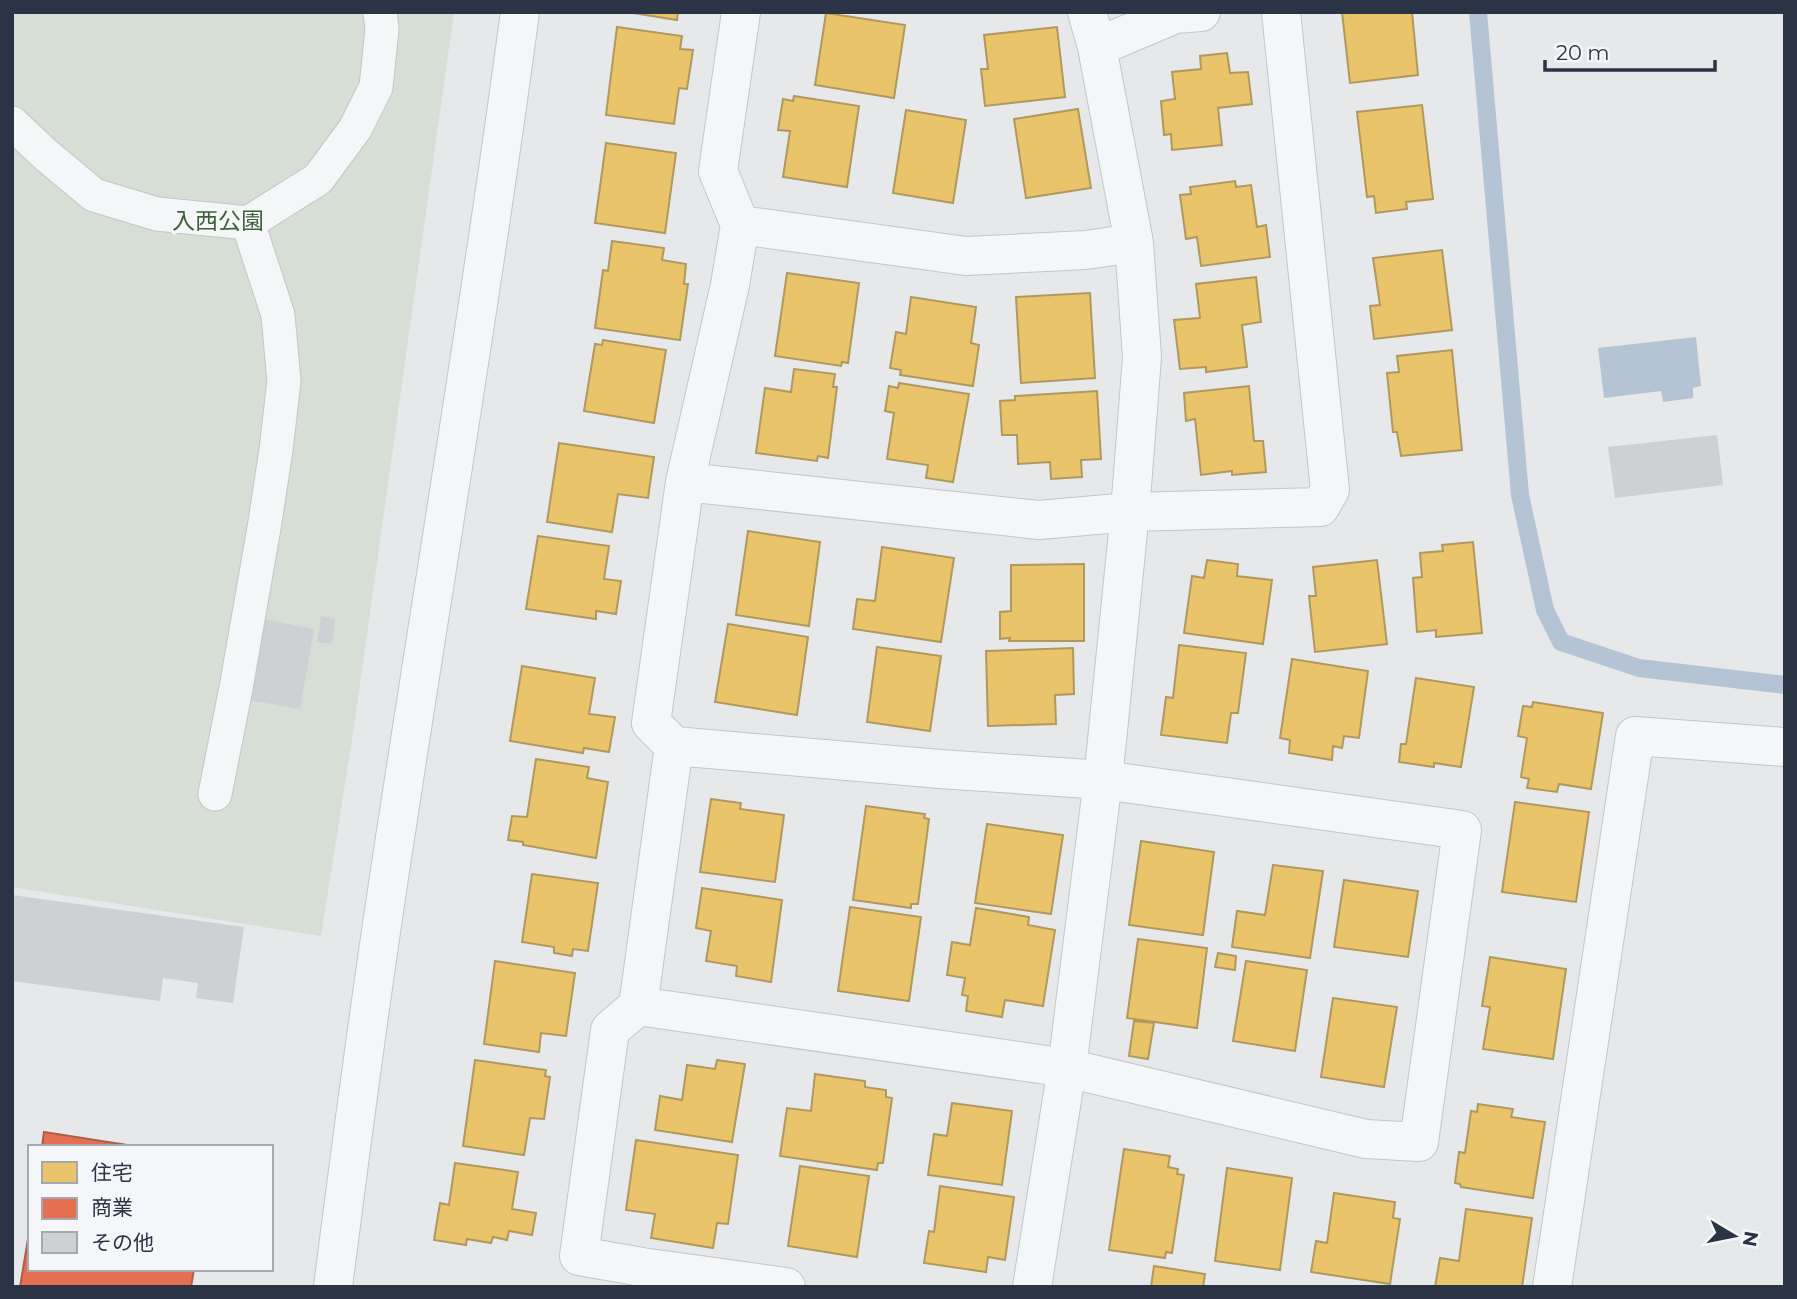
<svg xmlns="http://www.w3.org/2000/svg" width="1797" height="1299" font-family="Montserrat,'Noto Sans JP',sans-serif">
<rect width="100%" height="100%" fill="#e6e8ea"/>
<path fill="#d6ded6" d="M12,12H454L354,727L321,936L12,887Z"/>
<path fill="#b4c4d5" d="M1696,337L1701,386L1693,388V398L1663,402L1661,391L1604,398L1598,348Z"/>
<path fill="#e9c46a" stroke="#b0995f" stroke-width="2" d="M627,12H678L677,20Z
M1342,12H1412L1418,75L1350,83Z
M826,13L905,25L894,98L815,85Z
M617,27L682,36L680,49L693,50L687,89L679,88L674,124L606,115Z
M1057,27L1065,97L985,106L981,69H988L984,35Z
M1227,53L1230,73L1248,72L1252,104L1218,108L1222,145L1172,150L1171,134L1164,135L1161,101L1175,99L1172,72L1201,69L1200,56Z
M794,96L859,106L847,187L783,177L790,131L778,130L783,99L793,101Z
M1422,105L1433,199L1406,202L1407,209L1376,213L1374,196L1367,197L1357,112Z
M1078,109L1091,188L1026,198L1014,119Z
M906,110L966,120L953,203L893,193Z
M606,143L676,153L665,233L595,223Z
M1235,181L1236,187L1251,185L1257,227L1266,225L1270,257L1201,266L1197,237L1186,239L1180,195L1191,194L1190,187Z
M612,241L664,248L662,260L686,264L684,284H688L680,340L595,328L603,270L608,271Z
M1442,250L1452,330L1374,339L1370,306L1380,305L1373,258Z
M787,273L859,283L848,363L842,362L841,366L775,356Z
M1256,277L1261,322L1242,325L1247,367L1206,372V367L1180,369L1174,320L1200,318L1196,284Z
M1090,293L1095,378L1021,383L1016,297Z
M911,297L976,307L971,343L979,345L973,386L900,375L901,370L890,368L896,332L906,334Z
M603,340L666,350L654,423L584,411L595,344L602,345Z
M1452,350L1462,450L1401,456L1397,432H1393L1387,373L1399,372L1397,356Z
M794,369L835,374L833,387H837L828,458L818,456L817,461L756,453L765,388L791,392Z
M899,383L969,394L953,482L926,478L928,465L887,459L894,413L885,411L889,386L898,388Z
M1249,386L1254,441H1263L1266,472L1232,475V471L1201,475L1195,419L1186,421L1184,393Z
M1097,391L1101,459L1081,460L1082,477L1051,479L1050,462L1018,464L1017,435H1002L1000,401L1015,400V396Z
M559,443L654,457L648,498L618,494L612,532L547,522Z
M748,531L820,542L809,626L736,615Z
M538,536L609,546L604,579L621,581L616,614L596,611V619L526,609Z
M1473,542L1482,633L1436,637V630L1417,632L1413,578L1422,577L1420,553L1443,551L1442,545Z
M882,547L954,558L941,642L853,629L857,599L875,601Z
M1207,560L1238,564L1237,576L1272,580L1263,644L1184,633L1192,576L1204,578Z
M1377,560L1387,644L1315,652L1309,596H1316L1313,567Z
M1084,564V641H1009L1010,638L1000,639V612L1011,611V565Z
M728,624L808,637L797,715L715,702Z
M1179,645L1246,653L1238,713H1231L1227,743L1161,735L1166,697L1173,698Z
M877,647L941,656L930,731L867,722Z
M1073,648L1074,694L1055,695L1056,724L988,726L986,651Z
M1292,659L1368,671L1359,738L1344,736L1342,748L1333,746L1332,760L1289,753L1290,740L1280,738Z
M522,666L595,678L589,714L615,717L609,752L584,748L583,753L510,741Z
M1416,678L1474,687L1461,767L1434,763V767L1399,762L1401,744H1406Z
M1533,702L1603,713L1591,789L1559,784L1557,792L1527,788L1529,779L1521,777L1527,738L1518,736L1523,706L1532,707Z
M536,759L589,767L587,778L608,782L596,858L523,845V842L508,840L512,816L527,817Z
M711,799L741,803L740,809L784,815L775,882L700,872Z
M1515,802L1589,812L1576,902L1502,892Z
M866,806L925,814L924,818L929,819L918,904H911V908L853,900Z
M987,824L1063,835L1051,914L975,903Z
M1141,841L1214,852L1203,935L1129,925Z
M1273,865L1323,871L1310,958L1232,947L1237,911L1265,915Z
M532,874L598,883L588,951L573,949L572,956L554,953V947L522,942Z
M1344,880L1418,891L1408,957L1334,947Z
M702,888L782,900L771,982L736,976L737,966L706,961L711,931L696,928Z
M850,907L921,917L909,1001L838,991Z
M976,908L1029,917L1028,925L1055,930L1043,1006L1005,1000L1002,1017L966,1011L968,996L962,995L965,978L947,975L952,942L970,945Z
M1138,939L1207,948L1197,1028L1127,1018Z
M1218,953L1236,956L1235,970L1215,967Z
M1490,957L1566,969L1553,1059L1483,1049L1490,1007L1482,1006Z
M495,961L575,973L566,1036L541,1033L539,1052L484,1044Z
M1246,961L1307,970L1295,1051L1233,1041Z
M1333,998L1397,1007L1384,1087L1321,1077Z
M1134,1021L1154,1023L1148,1059L1129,1056Z
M475,1060L546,1070L545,1076L550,1077L544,1119L530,1118L524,1155L463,1146Z
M717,1060L745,1064L732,1142L655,1130L660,1096L682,1100L687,1065L715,1069Z
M815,1074L865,1081V1087L886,1090V1097L892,1098L883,1163H878L877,1170L780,1156L787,1108L811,1111Z
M952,1103L1012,1111L1002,1185L928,1175L934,1134L947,1136Z
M1478,1104L1513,1109L1511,1117L1545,1122L1533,1198L1461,1187L1460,1184L1455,1183L1459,1152L1465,1153L1471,1111L1477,1112Z
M636,1140L738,1155L728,1224L717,1223L713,1248L651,1238L655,1214L626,1210Z
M1124,1149L1170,1156L1168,1167L1178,1169L1177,1174L1184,1175L1172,1253L1166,1252L1165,1258L1109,1250Z
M455,1163L518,1172L512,1209L536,1213L532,1235L509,1231L507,1240L493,1237L491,1243L467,1239L466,1245L434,1240L440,1203L449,1205Z
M800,1166L869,1176L857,1257L788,1246Z
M1227,1168L1292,1178L1280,1270L1215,1261Z
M940,1186L1014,1197L1005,1260L988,1257L986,1272L924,1263L929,1231L934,1232Z
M1334,1193L1395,1202L1393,1218L1400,1219L1390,1284L1311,1272L1316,1241L1327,1243Z
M1466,1209L1532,1218L1522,1287H1435L1440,1258L1459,1261Z
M1154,1266L1205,1274L1203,1287H1151Z"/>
<path fill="#e76f51" stroke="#af5d4d" stroke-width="2" d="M44,1132L140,1147H42Z
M30,1227V1269H194L191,1287H20Z"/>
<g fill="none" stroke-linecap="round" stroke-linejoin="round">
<path stroke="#b4c4d5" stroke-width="18" d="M1478,12L1520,495L1545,610L1561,642L1639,668L1785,685"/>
</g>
<path fill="#ced0d3" d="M1717,435L1723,485L1615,498L1608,447Z
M321,616L335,619L332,644L317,642Z
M262,619L314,629L300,709L248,700Z
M12,895L244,927L233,1003L196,998L198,983L163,978L160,1001L12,981Z"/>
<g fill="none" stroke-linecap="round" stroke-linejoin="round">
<g stroke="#c4c6c8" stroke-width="35">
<path id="pedestrian" d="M12,123L46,155L94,195L157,214L248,223L318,179L355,129L376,87L382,29L380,12
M215,794L236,688L264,528L276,450L284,381L278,315L248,223"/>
</g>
<g stroke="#c4c6c8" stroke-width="40">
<path id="minor" d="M1097,47L1175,14L1201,12
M740,225L966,256L1086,250L1134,243
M685,482L1039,520L1130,512L1320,507L1330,490L1281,12
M674,746L638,1006L610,1030L579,1256L642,1267L786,1287
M638,1006L1067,1068L1366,1139L1419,1142L1462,830L1103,780L940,769L674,746L651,723L685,482L730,285L740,225L718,171L741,12
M1032,1287L1067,1068L1103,780L1130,512L1142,357L1134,243L1097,47L1087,12
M1552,1287L1635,736L1785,747"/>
</g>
<g stroke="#c4c6c8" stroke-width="40">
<path id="tertiary" d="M333,1287C352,1137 372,987 395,838C437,563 483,288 520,12"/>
</g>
<use href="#pedestrian" stroke="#f5f6f7" stroke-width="33"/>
<use href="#minor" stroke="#f5f6f7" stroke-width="38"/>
<use href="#tertiary" stroke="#f5f6f7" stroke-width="38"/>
</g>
<g text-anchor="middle" stroke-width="7" stroke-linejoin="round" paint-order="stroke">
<g font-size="23" fill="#3f6138" stroke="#f4f6f9">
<text x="218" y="229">入西公園</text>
</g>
</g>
<rect width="1797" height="1299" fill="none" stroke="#2b3445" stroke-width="28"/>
<rect x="28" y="1145" width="245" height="126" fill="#f4f6f9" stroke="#a4a8b1" stroke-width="2"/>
<rect x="42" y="1162" width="35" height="21" fill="#e9c46a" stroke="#a4a8b1" stroke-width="2"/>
<text x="91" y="1180" font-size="21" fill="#2b3445">住宅</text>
<rect x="42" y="1198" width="35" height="21" fill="#e76f51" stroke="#a4a8b1" stroke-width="2"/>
<text x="91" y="1215" font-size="21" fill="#2b3445">商業</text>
<rect x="42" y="1232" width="35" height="21" fill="#ced0d3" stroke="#a4a8b1" stroke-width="2"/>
<text x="91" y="1250" font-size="21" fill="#2b3445">その他</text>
<g transform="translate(1734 1236) rotate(100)" stroke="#f4f6f9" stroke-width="5" paint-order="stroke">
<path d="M0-5L12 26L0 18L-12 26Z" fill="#2b3445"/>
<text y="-10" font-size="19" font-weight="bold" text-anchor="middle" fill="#2b3445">N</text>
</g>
<path d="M1545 60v10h170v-10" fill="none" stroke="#2b3445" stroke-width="3.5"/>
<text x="1556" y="60" font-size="21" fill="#2b3445" stroke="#f4f6f9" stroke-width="5" paint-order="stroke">20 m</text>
</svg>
